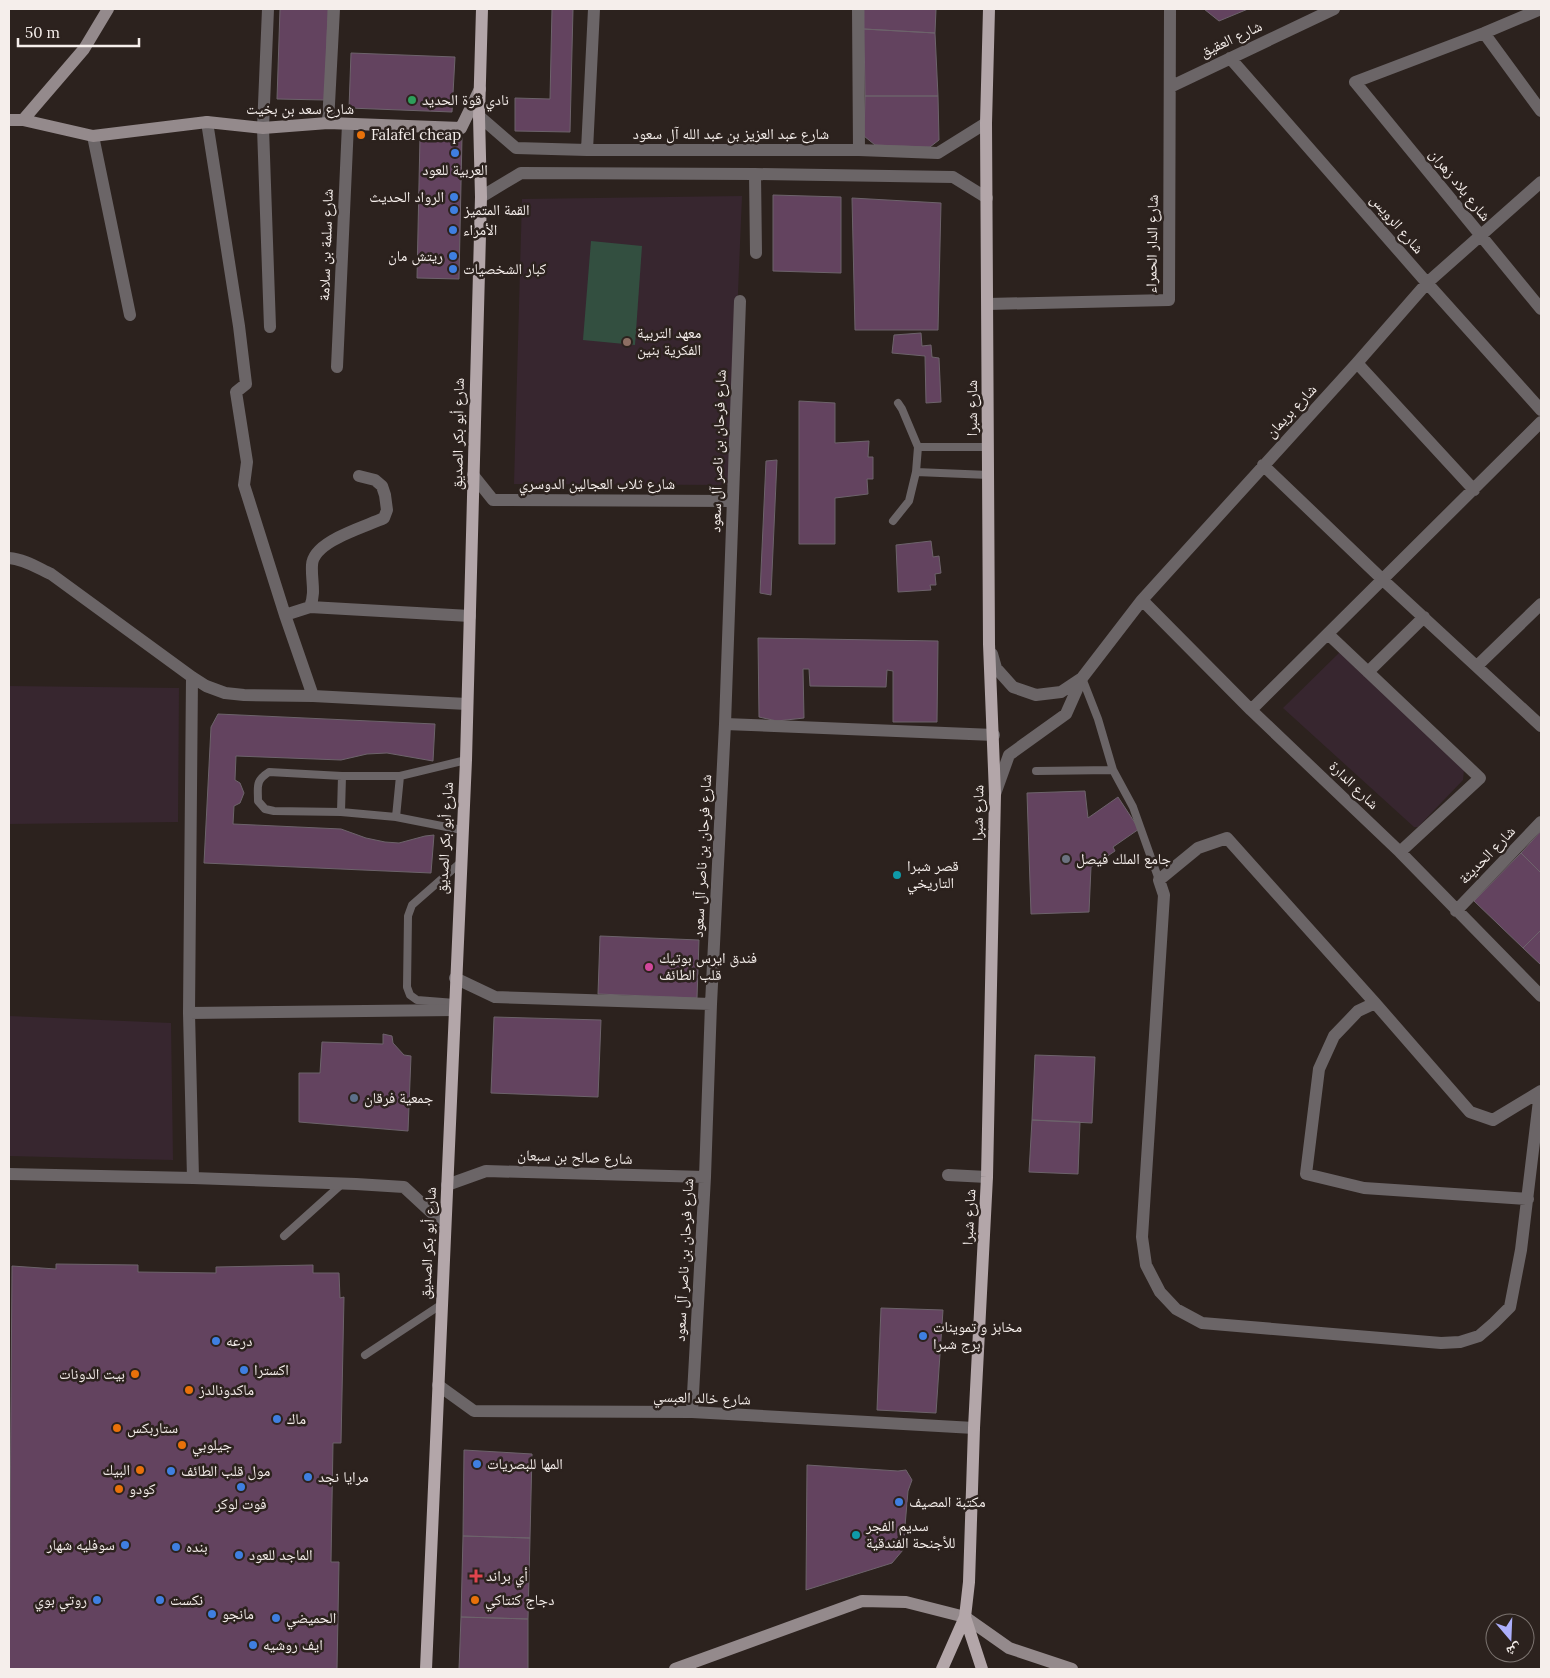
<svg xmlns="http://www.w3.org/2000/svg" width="1550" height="1678" font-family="Lora,'Noto Naskh Arabic',serif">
<rect width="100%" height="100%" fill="#2c221e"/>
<path fill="#37262f" d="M742,196L730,485L514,484L522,199Z
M1340,652L1464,769L1463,780L1418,827H1414L1283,708Z
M9,686L179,688L178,822L9,824Z
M9,1016L171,1023L173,1160L9,1156Z"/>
<path fill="#334f40" d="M591,241L642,246L635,345L583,340Z"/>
<path fill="#63435f" stroke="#6d636b" d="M280,9H328L325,100L277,99Z
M552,9H573L570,132L515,131V98L550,99Z
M864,9H936L935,33L864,29Z
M1204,9H1248L1219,21Z
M864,29L935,33L938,96H865Z
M351,53L455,57L452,112L349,108Z
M865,96H938L939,140L930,147L875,145L864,136Z
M420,136L462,137L459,279L417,278Z
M773,195L841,197V273L773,271Z
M852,198L941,203L938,330H855Z
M921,333L922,346L931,345L932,357L939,358L941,402L926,403L925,356L892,353L894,335Z
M799,401L835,403V443L869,441L868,457H873V479H867L868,494L835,498V544H799Z
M777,460L771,595L760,593L766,461Z
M931,541L933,557L939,556L941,573L935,574L936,585H930L931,590L898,592L896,545Z
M758,638L938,641L937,722H893V671L887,670L886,687L810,686L809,669H803L804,718L777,721L759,717Z
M218,714L435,724L433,761L387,753L367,754L341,760L236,756L235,780L240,783L244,793L240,803L234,806L233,824L341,829L366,838L385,842L399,843L425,836L434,835L431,873L204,863L211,727Z
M1085,791L1088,818L1118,797L1139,829L1113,847L1115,851L1091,867L1089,912L1031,914L1027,793Z
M1541,831V873L1521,853Z
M1521,853L1541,873V930L1523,948L1474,901Z
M1541,930V965L1523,948Z
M600,936L699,940L697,998L598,994Z
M494,1017L601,1020L598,1097L491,1093Z
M383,1034L392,1036L393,1043L404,1055L411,1056L408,1131L299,1122V1073H320L322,1042L383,1044Z
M1035,1055L1095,1057L1092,1123L1032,1120Z
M1032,1120L1080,1122L1078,1174L1029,1172Z
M56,1264L138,1265V1272L216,1273V1267L313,1265V1273H339L340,1298L344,1297L341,1443H333L331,1562H339L337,1669H9L12,1266L56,1269Z
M881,1308L943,1310L936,1413L877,1410Z
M464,1450L532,1454L530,1538L463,1536Z
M807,1465L898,1471L906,1470L912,1480L908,1491L903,1550L892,1563L806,1590Z
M463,1536L530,1538L528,1619L461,1617Z
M461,1617L528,1619V1669H459Z"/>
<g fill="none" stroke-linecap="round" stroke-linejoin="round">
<path stroke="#6b6567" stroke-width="8" d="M918,447H989
M916,472L989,475
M893,521L909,501L916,472L918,447L902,409L898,403
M1082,678L1098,719L1113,770L1133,807L1159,880
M1036,771L1113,770
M341,812L342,776
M396,817L400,776
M462,830L396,817L341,812L274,811L265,809L258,801C258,786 255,781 269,772L342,776H400L466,760
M455,1003L417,1000L410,995L407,987L408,916L412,905L460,863
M284,1236L343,1183
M365,1355L442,1304"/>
<path stroke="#6b6567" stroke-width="12" d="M268,9L263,128L270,327
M858,9L859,150
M1541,9L1484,33L1355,82L1541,309
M1484,33L1541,111
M1230,58L1427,283L1541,410
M1170,87L1334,9
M479,116L516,148L587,150H859L938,153L986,123
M207,122L239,326L246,384L236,392L247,462L244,485L285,615L313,696
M328,123L334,9
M93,136L130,315
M587,150L594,9
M755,174L756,253
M481,197L521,173L755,174L953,177L987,198
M988,304L1169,300L1170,9
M1357,363L1474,490
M337,367L348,124
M1263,465L1383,580L1541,726
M473,475L493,500L733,501
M9,558C24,559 38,568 51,574L192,677L206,686L225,693L244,695L313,696L467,704
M1142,600L1251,710L1400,852L1541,996
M310,607L470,616
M285,615L310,607C316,592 311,580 312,565C313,541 365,527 384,518L387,510L385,495L382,486L375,480L359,476
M1328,634L1480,778L1400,852
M992,654L996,668L1013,687L1036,695L1061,692L1082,678
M1477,666L1541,604
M1368,672L1424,617
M192,677L189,1013L193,1178
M1251,710L1541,422
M725,724L994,735
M995,794L1009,755L1066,714L1082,678L1142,600L1357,363L1427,283L1541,182
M1456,911L1541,822
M455,978L495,997L711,1004
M1375,1003L1358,1011L1334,1036L1319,1069L1306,1174L1364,1188L1528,1199
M189,1013L455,1010
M1540,1092L1521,1250L1510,1307L1494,1323L1479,1336L1460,1342L1441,1343L1202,1323L1176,1309L1160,1292L1146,1265L1142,1237L1164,895L1159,880L1198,848L1227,838L1375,1003L1470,1112L1493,1120L1541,1091
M9,1174L193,1178L356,1184L404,1187L445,1225
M948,1175L987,1177
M447,1185L486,1171L705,1177
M438,1385L474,1411L692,1412L974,1428
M692,1412L705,1177L711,1004L725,724L740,301"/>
<path stroke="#948a8c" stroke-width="12" d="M9,120H23L93,136L207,122L263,128L328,123L461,128L480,89
M23,120L84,49L108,9
M675,1669L862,1601L906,1602L965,1617L1009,1648L1072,1669"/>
<path stroke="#b3a6a9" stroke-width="12" d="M965,1617L982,1669
M426,1669L466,760L481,197L479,116L482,9
M942,1669L965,1617L969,1582L974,1428L987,1177L995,794L989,644L986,123L989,9"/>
</g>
<circle fill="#2e9e5b" stroke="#2c221e" stroke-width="2" cx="412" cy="100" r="5"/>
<g fill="#e8710a" stroke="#2c221e" stroke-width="2">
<circle cx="361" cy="135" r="5"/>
<circle cx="135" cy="1374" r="5"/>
<circle cx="189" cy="1390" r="5"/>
<circle cx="117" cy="1428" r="5"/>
<circle cx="182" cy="1445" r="5"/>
<circle cx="140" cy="1470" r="5"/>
<circle cx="119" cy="1489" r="5"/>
<circle cx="475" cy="1600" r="5"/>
</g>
<g fill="#3f7fe0" stroke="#2c221e" stroke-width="2">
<circle cx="455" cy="153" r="5"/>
<circle cx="454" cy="197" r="5"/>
<circle cx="454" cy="210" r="5"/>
<circle cx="453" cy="230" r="5"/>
<circle cx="453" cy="256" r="5"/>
<circle cx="453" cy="269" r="5"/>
<circle cx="923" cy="1336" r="5"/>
<circle cx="216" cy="1341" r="5"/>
<circle cx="244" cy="1370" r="5"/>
<circle cx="277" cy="1419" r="5"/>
<circle cx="477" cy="1464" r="5"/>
<circle cx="171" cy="1471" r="5"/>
<circle cx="308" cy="1477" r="5"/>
<circle cx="241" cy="1487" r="5"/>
<circle cx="899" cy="1502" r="5"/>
<circle cx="125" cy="1545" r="5"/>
<circle cx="176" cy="1547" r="5"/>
<circle cx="239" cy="1555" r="5"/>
<circle cx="97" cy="1600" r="5"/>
<circle cx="160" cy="1600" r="5"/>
<circle cx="212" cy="1614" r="5"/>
<circle cx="276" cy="1618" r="5"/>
<circle cx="253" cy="1645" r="5"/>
</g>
<circle fill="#8d6e63" stroke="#2c221e" stroke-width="2" cx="627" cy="342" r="5"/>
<circle fill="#6b7280" stroke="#2c221e" stroke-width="2" cx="1066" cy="859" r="5"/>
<g fill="#0f9aa8" stroke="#2c221e" stroke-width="2">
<circle cx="897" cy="875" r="5"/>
<circle cx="856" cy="1535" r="5"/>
</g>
<circle fill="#d1479c" stroke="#2c221e" stroke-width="2" cx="649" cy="967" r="5"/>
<circle fill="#5c6f8a" stroke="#2c221e" stroke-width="2" cx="354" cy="1098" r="5"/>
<path fill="#e0444e" stroke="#2c221e" stroke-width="2" d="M473.5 1568.5h5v5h5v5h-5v5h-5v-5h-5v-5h5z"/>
<g text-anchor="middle" stroke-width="5" stroke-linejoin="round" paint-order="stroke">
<g font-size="15" fill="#f5eeeb" stroke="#2c221e">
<text transform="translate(1231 39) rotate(-25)" y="5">شارع العقيق</text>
<text x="300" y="114">شارع سعد بن بخيت</text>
<text x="731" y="139">شارع عبد العزيز بن عبد الله آل سعود</text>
<text transform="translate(1460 185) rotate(51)" y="5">شارع بلاد زهران</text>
<text transform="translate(1397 224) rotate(49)" y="5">شارع الرويس</text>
<text transform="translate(1152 244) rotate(-89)" y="5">شارع الدار الحمراء</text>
<text transform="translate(326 245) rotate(-88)" y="5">شارع سلمة بن سلامة</text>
<text transform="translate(972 408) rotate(-90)" y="5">شارع شبرا</text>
<text transform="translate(1291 411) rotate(-47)" y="5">شارع بريمان</text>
<text transform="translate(458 434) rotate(-89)" y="5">شارع أبو بكر الصديق</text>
<text transform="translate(718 451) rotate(-88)" y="5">شارع فرحان بن ناصر آل سعود</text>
<text x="597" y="489">شارع ثلاب العجالين الدوسري</text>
<text transform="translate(1354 785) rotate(44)" y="5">شارع الدارة</text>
<text transform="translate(978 813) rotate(-89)" y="5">شارع شبرا</text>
<text transform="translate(445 838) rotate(-87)" y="5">شارع أبو بكر الصديق</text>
<text transform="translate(1487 855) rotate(-46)" y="5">شارع الحديثة</text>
<text transform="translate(702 856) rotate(-87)" y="5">شارع فرحان بن ناصر آل سعود</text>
<text transform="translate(575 1157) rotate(2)" y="5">شارع صالح بن سبعان</text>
<text transform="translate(969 1217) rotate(-87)" y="5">شارع شبرا</text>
<text transform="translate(428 1243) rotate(-87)" y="5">شارع أبو بكر الصديق</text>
<text transform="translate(684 1260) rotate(-87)" y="5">شارع فرحان بن ناصر آل سعود</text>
<text transform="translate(702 1398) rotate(2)" y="5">شارع خالد العبسي</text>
</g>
<g font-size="15" fill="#f5eeeb" stroke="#2c221e" text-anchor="start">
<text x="422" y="105">نادي قوة الحديد</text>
<text x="371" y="140">Falafel cheap</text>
<text x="455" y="175" text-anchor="middle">العربية للعود</text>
<text x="444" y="202" text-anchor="end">الرواد الحديث</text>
<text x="464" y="215">القمة المتميز</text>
<text x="463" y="235">الأمراء</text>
<text x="443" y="261" text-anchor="end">ريتش مان</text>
<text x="463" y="274">كبار الشخصيات</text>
<text x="637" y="338">معهد التربية<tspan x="637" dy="17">الفكرية بنين</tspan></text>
<text x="1076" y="864">جامع الملك فيصل</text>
<text x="907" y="871">قصر شبرا<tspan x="907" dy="17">التاريخي</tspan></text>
<text x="659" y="963">فندق ايرس بوتيك<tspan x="659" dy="17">قلب الطائف</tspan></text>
<text x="364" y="1103">جمعية فرقان</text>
<text x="933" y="1332">مخابز و تموينات<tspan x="933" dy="17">برج شبرا</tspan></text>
<text x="226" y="1346">درعه</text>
<text x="254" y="1375">اكسترا</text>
<text x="125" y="1379" text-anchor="end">بيت الدونات</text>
<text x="199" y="1395">ماكدونالدز</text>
<text x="287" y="1424">ماك</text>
<text x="127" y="1433">ستاربكس</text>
<text x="192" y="1450">جيلوبي</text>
<text x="487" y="1469">المها للبصريات</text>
<text x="130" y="1475" text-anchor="end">البيك</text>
<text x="181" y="1476">مول قلب الطائف</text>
<text x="318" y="1482">مرايا نجد</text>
<text x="129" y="1494">كودو</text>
<text x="909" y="1507">مكتبة المصيف</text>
<text x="241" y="1509" text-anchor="middle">فوت لوكر</text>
<text x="866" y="1531">سديم الفجر<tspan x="866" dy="17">للأجنحة الفندقية</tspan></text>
<text x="115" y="1550" text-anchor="end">سوفليه شهار</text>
<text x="186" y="1552">بنده</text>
<text x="249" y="1560">الماجد للعود</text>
<text x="486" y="1581">أي براند</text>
<text x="87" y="1605" text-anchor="end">روتي بوي</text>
<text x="170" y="1605">نكست</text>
<text x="485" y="1605">دجاج كنتاكي</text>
<text x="222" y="1619">مانجو</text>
<text x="286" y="1623">الحميضي</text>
<text x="263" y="1650">ايف روشيه</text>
</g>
</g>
<rect width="1550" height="1678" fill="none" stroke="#f5eeeb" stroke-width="20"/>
<g transform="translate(1510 1638) rotate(161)"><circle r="24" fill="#2c221e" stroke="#7c7470"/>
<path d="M0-4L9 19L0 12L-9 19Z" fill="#acaffb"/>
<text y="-8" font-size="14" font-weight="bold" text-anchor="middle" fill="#f5eeeb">ش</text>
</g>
<path d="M18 38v8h121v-8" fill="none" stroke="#f5eeeb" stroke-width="2.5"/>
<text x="25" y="38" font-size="15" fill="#f5eeeb" stroke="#2c221e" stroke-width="4" paint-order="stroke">50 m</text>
</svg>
